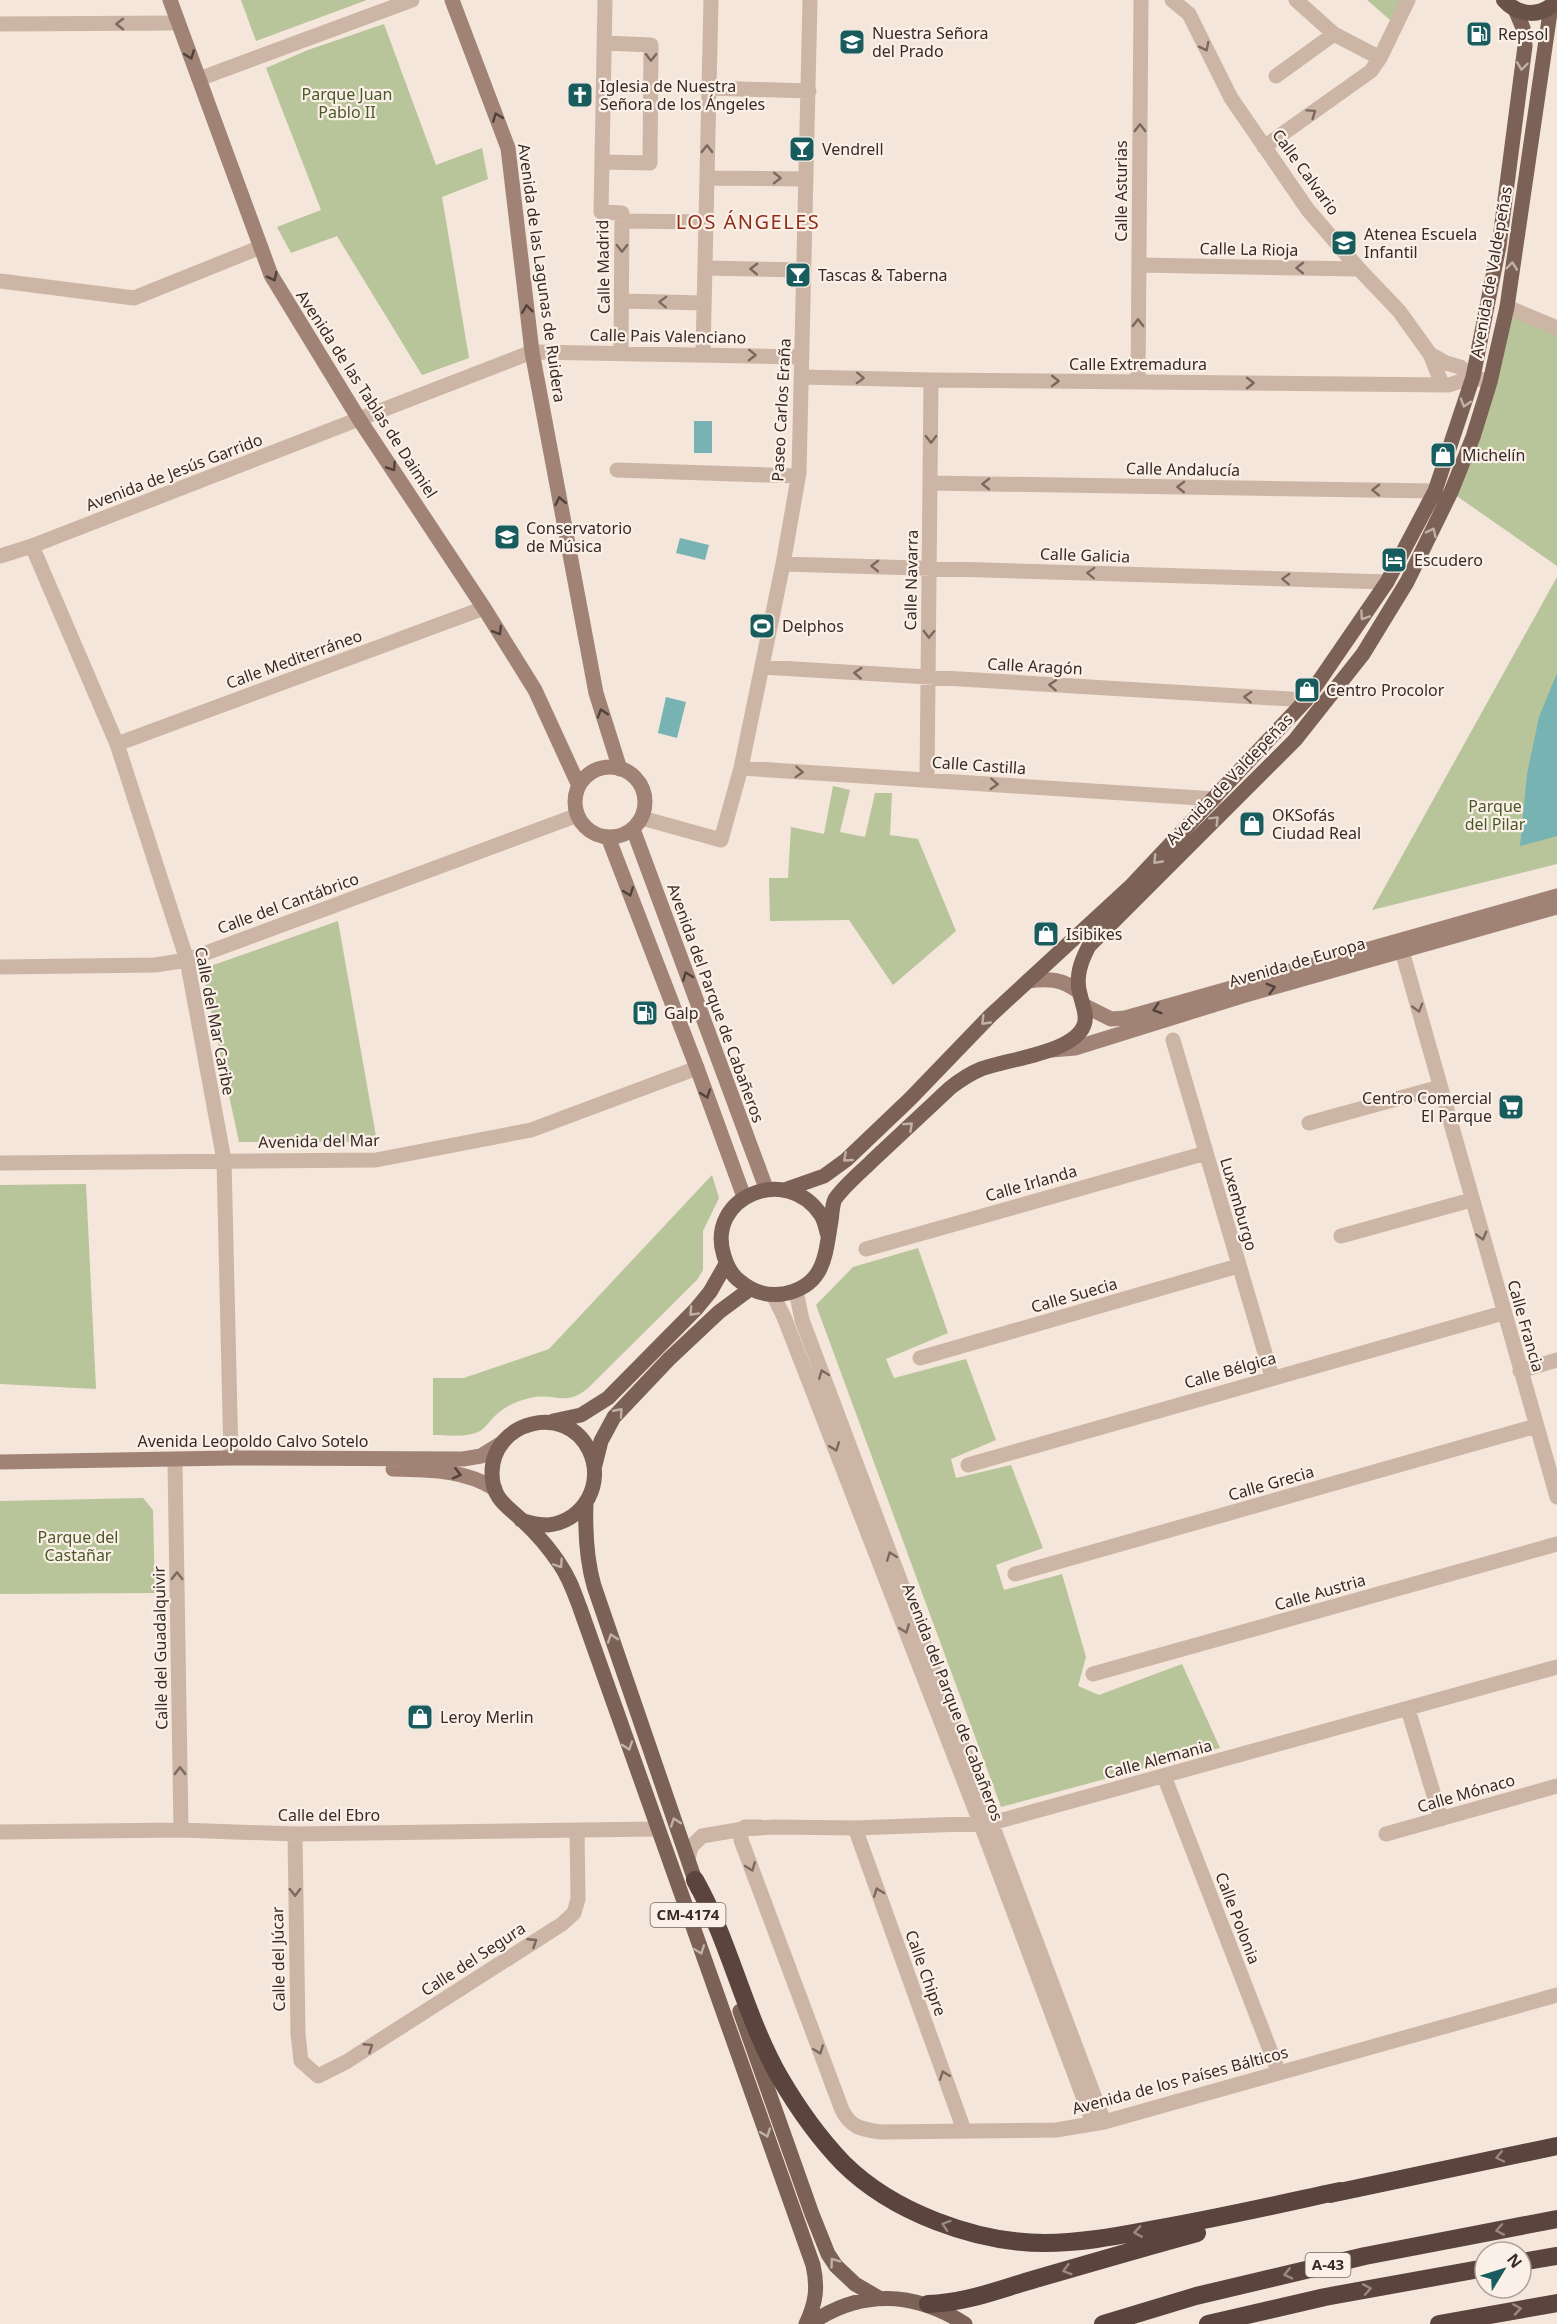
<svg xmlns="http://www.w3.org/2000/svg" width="1557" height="2324" font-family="'Noto Sans',sans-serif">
<rect width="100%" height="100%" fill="#f4e6da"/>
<path fill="#b8c499" d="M241,0H367L256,41Z
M1367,0H1408L1396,25Z
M384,24L436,165L482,148L488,179L442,197L469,358L422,375L337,236L291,253L277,227L321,210L266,68L308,50Z
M1507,307L1557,326V566L1451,492Z
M1557,577V864L1372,910Z
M833,786L850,790L840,832L865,837L875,793H892L890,835L918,839L956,931L893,985L849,920L770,921L769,878H788L791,827L824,834Z
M338,921L377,1142H239L202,969Z
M712,1175L719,1198L703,1231V1270L697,1280L587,1389C564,1407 554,1392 530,1398C516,1401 503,1407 493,1418C489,1422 485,1428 480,1431C467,1438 447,1435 433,1435V1378H464L549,1349Z
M86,1184L96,1389L0,1384V1185Z
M918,1248L948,1333L886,1359L894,1378L966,1359L996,1440L951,1459L956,1478L1011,1465L1043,1548L996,1565L1004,1590L1062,1574L1086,1657L1078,1686L1099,1695L1182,1664L1220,1748L1001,1807L816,1305L853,1267Z
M143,1498L153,1510L155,1593L0,1594V1501Z"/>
<path fill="#76b3b2" d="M694,421H712V453H694Z
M680,538L709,545L705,560L676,553Z
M1557,673V836L1520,846L1527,774L1539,717Z
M666,697L686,702L677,738L658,733Z"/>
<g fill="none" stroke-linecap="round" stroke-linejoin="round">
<path stroke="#cdb5a5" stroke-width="15" d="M605,0L601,212L622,213L621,353
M1172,0L1189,14L1231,98L1308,210L1359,269L1399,311L1430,354L1442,384
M1296,0L1334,34L1380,58
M0,24L178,23
M1276,76L1334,34
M199,79L412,0
M709,88L809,91
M1264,147L1371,71L1380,58L1408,0
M603,162L650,163L651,45L605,43
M707,178L806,179
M622,221L706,222
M1139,265L1359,269
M705,268L804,270
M0,281L134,298L261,247
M622,301L704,303
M1507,307L1557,328
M703,354L711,0
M1430,354L1446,363L1460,367L1473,377L1490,382
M802,377L931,380L1449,385L1473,377
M1138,382L1141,0
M359,419L532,352L802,357
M617,470L798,476
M930,483L1435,491
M32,546L117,744L187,960L224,1160L231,1458
M783,564L1387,582
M762,667L1306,700
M117,744L484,608
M741,768L1215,799
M927,780L931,380
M642,818L721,840L741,768L783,564L799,473L810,0
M1402,951L1557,1497
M0,967L155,965L187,960L578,815
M1173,1040L1272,1377
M1309,1123L1440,1087
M0,1163L376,1160L531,1130L697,1068
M1341,1236L1471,1200
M866,1249L1206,1153
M796,1291L802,1320L1104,2122
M773,1295L784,1317L980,1822L1093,2123
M920,1358L1238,1266
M1520,1371L1557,1360
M175,1465L181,1830
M968,1465L1503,1313
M1015,1574L1536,1426
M1093,1674L1557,1544
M1408,1709L1441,1819
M1164,1776L1279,2073
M760,1827H745L741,1834V1840L842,2110C851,2128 862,2129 880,2132L1056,2130L1104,2122L1557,1995
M855,1828L964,2130
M0,1832L181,1830L295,1834L657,1829
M295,1834L298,2034L301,2061L318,2076L346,2062L562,1924L574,1913L578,1899L577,1830
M1386,1834L1557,1786
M688,1859L691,1847L702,1836L743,1829L774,1827L855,1828L992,1823L1557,1667"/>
<path stroke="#cdb5a5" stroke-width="15" d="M0,556L32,546L359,419"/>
<path stroke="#a18376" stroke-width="15" d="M170,0L271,275L359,419L484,608L535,690L579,786
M452,0L508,148L532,352L596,693L620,769
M575 802a35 35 0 1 1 70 0a35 35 0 1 1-70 0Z
M633,829L766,1188
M608,837L697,1068L744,1197
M1028,981C1048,978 1063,979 1079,992
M1083,1005L1111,1019L1125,1018L1557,896
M1052,1050L1075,1048L1242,996L1557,907
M0,1462L231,1458L463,1459L481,1456L502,1443
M393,1469C428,1470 464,1469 495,1489"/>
<path stroke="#7b6156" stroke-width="15" d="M787,1189L824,1176L846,1160L910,1099L990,1016L1132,885L1306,700L1387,582L1435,491L1473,377L1499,246L1525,46L1523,28L1515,9
M828,1236C826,1230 825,1221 821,1215C787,1163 705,1197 724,1256C727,1266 732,1276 741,1282C753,1292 768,1296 783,1294C825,1286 825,1256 831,1221C832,1215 832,1205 835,1199C845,1185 861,1172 873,1160C899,1136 924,1112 950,1088C960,1080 969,1074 981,1069C1007,1059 1074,1053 1084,1025C1088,1015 1082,1004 1080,994C1075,977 1081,961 1089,946L1295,740L1363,654L1407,582L1451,492L1473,437L1490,382L1507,307L1551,6
M553,1421L581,1415L608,1398L696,1309L710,1292L726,1264
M595,1465L601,1441L614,1417L669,1359L719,1312L750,1289
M586,1503C585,1532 586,1558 594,1586L698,1889
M521,1520C530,1523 539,1525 548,1525C585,1521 605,1482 589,1450C566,1402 492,1421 492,1473C492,1499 507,1506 523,1521C536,1533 549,1548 559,1563C569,1577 574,1592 580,1608L813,2265C818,2287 816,2303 806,2324
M740,2011L812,2214L828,2254L836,2266L855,2284L879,2298
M810,2324C860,2289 914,2291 965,2324"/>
<path stroke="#6a524a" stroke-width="16" d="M1504,0C1519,17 1541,17 1557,1"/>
<path stroke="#5a443d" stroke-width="18" d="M695,1880C730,1942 744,2014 779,2076C797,2107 818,2137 843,2163C892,2212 976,2243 1045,2243C1078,2243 1112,2237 1144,2231C1210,2220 1275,2205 1340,2191
M1330,2194L1557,2146
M1521,2262L1557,2256
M928,2304C965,2303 997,2290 1032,2280C1087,2264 1142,2248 1197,2233
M1103,2324L1196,2296L1365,2256L1557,2219
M1208,2324L1325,2297L1485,2268
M1439,2324L1557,2303"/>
</g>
<defs><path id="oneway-chevron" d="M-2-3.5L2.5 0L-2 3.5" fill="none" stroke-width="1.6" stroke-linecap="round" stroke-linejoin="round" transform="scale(1.5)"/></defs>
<g stroke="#7b6960">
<use href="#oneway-chevron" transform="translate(120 24) rotate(180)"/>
<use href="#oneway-chevron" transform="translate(1205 47) rotate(63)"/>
<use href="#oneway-chevron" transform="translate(651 57) rotate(91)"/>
<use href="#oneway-chevron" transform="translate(1312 113) rotate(-35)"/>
<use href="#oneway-chevron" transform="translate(1140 128) rotate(-90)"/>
<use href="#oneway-chevron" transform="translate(707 149) rotate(-89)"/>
<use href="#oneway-chevron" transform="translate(777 178) rotate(1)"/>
<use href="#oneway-chevron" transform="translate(622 248) rotate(90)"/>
<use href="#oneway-chevron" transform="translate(1300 268) rotate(-179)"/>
<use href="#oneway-chevron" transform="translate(754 269) rotate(-179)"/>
<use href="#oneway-chevron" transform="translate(663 302) rotate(-178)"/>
<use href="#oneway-chevron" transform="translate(1138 323) rotate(-90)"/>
<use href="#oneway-chevron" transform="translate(752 355) rotate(1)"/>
<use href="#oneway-chevron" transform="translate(860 378) rotate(2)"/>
<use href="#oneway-chevron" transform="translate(1055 381)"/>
<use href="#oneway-chevron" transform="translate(1250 383)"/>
<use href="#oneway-chevron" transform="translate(931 439) rotate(90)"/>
<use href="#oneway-chevron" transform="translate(986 484) rotate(-179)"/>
<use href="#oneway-chevron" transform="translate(1181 487) rotate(-179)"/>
<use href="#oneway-chevron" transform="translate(1376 490) rotate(-179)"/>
<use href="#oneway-chevron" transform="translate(875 566) rotate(-179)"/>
<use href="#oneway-chevron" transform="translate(1091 573) rotate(-178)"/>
<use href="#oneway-chevron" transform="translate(1286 579) rotate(-178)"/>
<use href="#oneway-chevron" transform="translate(929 634) rotate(91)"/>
<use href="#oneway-chevron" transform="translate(858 673) rotate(-176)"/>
<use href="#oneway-chevron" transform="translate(1053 685) rotate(-177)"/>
<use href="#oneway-chevron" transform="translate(1248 697) rotate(-177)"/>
<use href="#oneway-chevron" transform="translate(799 772) rotate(4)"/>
<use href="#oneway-chevron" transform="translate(994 784) rotate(4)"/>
<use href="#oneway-chevron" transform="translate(1418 1008) rotate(74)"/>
<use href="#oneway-chevron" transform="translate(1482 1236) rotate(74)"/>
<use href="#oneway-chevron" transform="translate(823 1374) rotate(-111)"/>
<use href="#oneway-chevron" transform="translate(835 1447) rotate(69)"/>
<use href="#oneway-chevron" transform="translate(891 1556) rotate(-111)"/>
<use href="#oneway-chevron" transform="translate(177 1576) rotate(-91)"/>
<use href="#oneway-chevron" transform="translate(905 1629) rotate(69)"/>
<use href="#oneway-chevron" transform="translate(180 1771) rotate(-91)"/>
<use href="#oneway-chevron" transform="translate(751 1867) rotate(69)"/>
<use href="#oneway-chevron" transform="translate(295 1892) rotate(89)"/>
<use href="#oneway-chevron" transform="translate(878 1892) rotate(-110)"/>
<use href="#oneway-chevron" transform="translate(533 1942) rotate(-33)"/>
<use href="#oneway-chevron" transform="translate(369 2047) rotate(-33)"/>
<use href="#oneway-chevron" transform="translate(819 2050) rotate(69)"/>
<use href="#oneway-chevron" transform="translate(944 2075) rotate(-110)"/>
</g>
<g stroke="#52413b">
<use href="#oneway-chevron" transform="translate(190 55) rotate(70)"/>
<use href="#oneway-chevron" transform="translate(497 117) rotate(-111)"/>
<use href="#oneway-chevron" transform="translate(273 277) rotate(64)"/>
<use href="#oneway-chevron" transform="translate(527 309) rotate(-97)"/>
<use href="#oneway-chevron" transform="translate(392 467) rotate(57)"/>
<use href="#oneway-chevron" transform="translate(560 501) rotate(-101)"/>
<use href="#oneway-chevron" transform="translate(498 631) rotate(58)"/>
<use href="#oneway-chevron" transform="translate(602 713) rotate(-107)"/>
<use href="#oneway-chevron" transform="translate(629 892) rotate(69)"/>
<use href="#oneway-chevron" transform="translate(687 976) rotate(-110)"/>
<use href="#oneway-chevron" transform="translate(1271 988) rotate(-16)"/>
<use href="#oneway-chevron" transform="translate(1157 1009) rotate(163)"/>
<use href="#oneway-chevron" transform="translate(706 1094) rotate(70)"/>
<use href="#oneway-chevron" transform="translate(457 1474) rotate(14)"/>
</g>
<g stroke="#c1b0a6">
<use href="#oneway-chevron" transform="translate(1522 66) rotate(97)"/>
<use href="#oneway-chevron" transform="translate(1512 266) rotate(-83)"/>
<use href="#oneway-chevron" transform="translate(1465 403) rotate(107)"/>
<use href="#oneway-chevron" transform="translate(1432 532) rotate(-64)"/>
<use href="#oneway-chevron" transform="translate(1364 616) rotate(124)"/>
<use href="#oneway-chevron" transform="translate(1215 820) rotate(-45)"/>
<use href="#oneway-chevron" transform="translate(1157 860) rotate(134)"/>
<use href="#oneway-chevron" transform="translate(985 1021) rotate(134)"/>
<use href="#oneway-chevron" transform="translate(909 1126) rotate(-43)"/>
<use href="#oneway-chevron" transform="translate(847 1158) rotate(139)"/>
<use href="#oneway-chevron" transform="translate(693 1312) rotate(133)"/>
<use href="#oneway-chevron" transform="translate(619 1412) rotate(-48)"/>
<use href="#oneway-chevron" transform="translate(559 1564) rotate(56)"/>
<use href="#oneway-chevron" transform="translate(612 1638) rotate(-109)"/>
<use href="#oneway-chevron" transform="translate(628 1746) rotate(71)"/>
<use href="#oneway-chevron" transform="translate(675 1822) rotate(-109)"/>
<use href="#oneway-chevron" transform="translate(700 1950) rotate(70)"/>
<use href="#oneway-chevron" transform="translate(766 2133) rotate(70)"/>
<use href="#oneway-chevron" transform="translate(834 2262) rotate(-126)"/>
</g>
<g stroke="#9a8981">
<use href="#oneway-chevron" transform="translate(1500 2157) rotate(168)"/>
<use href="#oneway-chevron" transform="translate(946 2225) rotate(-162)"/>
<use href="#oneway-chevron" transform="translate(1500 2230) rotate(169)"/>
<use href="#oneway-chevron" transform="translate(1138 2232) rotate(171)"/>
<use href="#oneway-chevron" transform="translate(1067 2270) rotate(164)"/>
<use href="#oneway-chevron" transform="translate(1288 2274) rotate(167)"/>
<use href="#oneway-chevron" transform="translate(1367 2289) rotate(-10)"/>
<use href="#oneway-chevron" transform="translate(1517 2309) rotate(-9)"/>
</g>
<defs>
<g id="fuel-square" transform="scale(1.35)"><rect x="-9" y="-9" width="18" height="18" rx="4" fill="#195c5d" stroke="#fbf0e7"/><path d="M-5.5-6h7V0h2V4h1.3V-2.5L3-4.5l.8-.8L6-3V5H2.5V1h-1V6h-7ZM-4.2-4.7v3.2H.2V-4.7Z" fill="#fff"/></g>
<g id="school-square" transform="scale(1.35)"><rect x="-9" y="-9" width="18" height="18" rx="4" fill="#195c5d" stroke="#fbf0e7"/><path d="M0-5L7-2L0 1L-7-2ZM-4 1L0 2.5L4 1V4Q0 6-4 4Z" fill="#fff"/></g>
<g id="church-square" transform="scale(1.35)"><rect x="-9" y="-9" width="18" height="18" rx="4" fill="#195c5d" stroke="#fbf0e7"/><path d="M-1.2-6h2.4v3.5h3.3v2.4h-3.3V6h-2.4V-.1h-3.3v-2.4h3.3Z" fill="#fff"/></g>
<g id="bar-square" transform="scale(1.35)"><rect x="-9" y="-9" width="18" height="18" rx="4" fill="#195c5d" stroke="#fbf0e7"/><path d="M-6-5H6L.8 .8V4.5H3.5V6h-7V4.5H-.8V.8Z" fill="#fff"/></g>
<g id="shop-square" transform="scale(1.35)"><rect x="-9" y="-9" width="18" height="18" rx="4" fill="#195c5d" stroke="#fbf0e7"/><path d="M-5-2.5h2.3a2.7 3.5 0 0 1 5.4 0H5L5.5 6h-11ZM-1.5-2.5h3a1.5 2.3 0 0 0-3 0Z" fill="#fff"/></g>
<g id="university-square" transform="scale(1.35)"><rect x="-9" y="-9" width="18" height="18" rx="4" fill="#195c5d" stroke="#fbf0e7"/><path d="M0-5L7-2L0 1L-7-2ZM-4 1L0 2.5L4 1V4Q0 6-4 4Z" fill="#fff"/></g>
<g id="hotel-square" transform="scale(1.35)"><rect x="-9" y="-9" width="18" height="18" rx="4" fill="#195c5d" stroke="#fbf0e7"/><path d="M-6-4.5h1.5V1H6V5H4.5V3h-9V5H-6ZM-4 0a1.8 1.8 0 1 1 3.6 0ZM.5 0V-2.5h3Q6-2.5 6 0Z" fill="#fff"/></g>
<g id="stadium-square" transform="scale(1.35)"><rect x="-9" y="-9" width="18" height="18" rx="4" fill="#195c5d" stroke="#fbf0e7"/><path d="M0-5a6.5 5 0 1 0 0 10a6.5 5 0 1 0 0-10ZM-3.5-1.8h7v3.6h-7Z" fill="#fff"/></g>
<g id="supermarket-square" transform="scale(1.35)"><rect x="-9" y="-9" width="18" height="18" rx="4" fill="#195c5d" stroke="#fbf0e7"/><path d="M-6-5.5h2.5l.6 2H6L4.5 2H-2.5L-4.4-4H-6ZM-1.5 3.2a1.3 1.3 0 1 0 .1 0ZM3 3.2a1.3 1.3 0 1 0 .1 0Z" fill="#fff"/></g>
</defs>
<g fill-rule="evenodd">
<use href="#fuel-square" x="1479" y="34"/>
<use href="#school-square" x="852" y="42"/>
<use href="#church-square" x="580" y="95"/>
<use href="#bar-square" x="802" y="149"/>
<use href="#school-square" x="1344" y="243"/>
<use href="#bar-square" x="798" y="275"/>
<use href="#shop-square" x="1443" y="455"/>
<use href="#university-square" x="507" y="537"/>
<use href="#hotel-square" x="1394" y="560"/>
<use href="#stadium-square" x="762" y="626"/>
<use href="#shop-square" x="1307" y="690"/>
<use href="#shop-square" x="1252" y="824"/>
<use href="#shop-square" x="1046" y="934"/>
<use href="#fuel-square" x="645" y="1013"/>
<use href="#supermarket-square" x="1511" y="1107"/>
<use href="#shop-square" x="420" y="1717"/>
</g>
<g text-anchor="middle" stroke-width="4.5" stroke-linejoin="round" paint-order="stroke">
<g fill="#fbf0e7" stroke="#726661" stroke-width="1.5">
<rect x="650.5" y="1903" width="75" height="24" rx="4.5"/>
<rect x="1305.5" y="2253" width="45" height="24" rx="4.5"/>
</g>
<g font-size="15" font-weight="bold" fill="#382b27">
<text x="688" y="1920">CM-4174</text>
<text x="1328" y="2270">A-43</text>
</g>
<g font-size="16" fill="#382b27" stroke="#fbf0e7" text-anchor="start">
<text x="872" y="39">Nuestra Señora<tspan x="872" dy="18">del Prado</tspan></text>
<text x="1498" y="40">Repsol</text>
<text x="600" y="92">Iglesia de Nuestra<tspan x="600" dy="18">Señora de los Ángeles</tspan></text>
<text x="822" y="155">Vendrell</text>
<text x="1364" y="240">Atenea Escuela<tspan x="1364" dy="18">Infantil</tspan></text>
<text x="818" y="281">Tascas &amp; Taberna</text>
<text x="1462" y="461">Michelín</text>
<text x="526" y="534">Conservatorio<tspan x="526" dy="18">de Música</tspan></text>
<text x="1414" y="566">Escudero</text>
<text x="782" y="632">Delphos</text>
<text x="1326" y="696">Centro Procolor</text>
<text x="1272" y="821">OKSofás<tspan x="1272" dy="18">Ciudad Real</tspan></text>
<text x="1066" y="940">Isibikes</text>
<text x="664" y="1019">Galp</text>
<text x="1492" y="1104" text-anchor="end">Centro Comercial<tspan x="1492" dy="18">El Parque</tspan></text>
<text x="440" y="1723">Leroy Merlin</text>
</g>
<g font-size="16" fill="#495828" stroke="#fbf0e7">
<text x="347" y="100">Parque Juan<tspan x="347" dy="18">Pablo II</tspan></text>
<text x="1495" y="812">Parque<tspan x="1495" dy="18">del Pilar</tspan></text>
<text x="78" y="1543">Parque del<tspan x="78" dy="18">Castañar</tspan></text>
</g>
<g font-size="16" fill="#382b27" stroke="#fbf0e7">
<text transform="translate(1306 172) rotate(54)" y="6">Calle Calvario</text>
<text transform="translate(1121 191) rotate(-90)" y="6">Calle Asturias</text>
<text transform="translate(1249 249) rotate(1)" y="6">Calle La Rioja</text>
<text transform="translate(603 267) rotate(-91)" y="6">Calle Madrid</text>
<text transform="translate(1491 272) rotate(-80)" y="6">Avenida de Valdepeñas</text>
<text transform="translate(542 273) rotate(82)" y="6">Avenida de las Lagunas de Ruidera</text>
<text transform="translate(668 336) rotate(1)" y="6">Calle Pais Valenciano</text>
<text x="1138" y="370">Calle Extremadura</text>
<text transform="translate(367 394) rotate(57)" y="6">Avenida de las Tablas de Daimiel</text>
<text transform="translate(781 410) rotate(-87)" y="6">Paseo Carlos Eraña</text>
<text transform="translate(1183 469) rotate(1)" y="6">Calle Andalucía</text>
<text transform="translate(174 472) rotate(-21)" y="6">Avenida de Jesús Garrido</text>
<text transform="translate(1085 555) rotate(2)" y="6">Calle Galicia</text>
<text transform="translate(911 580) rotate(-89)" y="6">Calle Navarra</text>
<text transform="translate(294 659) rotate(-20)" y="6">Calle Mediterráneo</text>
<text transform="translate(1035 666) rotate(3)" y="6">Calle Aragón</text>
<text transform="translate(979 765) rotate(4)" y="6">Calle Castilla</text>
<text transform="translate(1229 779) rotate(-46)" y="6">Avenida de Valdepeñas</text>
<text transform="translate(288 903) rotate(-20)" y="6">Calle del Cantábrico</text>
<text transform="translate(1297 962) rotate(-16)" y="6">Avenida de Europa</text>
<text transform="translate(716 1003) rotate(70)" y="6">Avenida del Parque de Cabañeros</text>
<text transform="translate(215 1021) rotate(79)" y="6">Calle del Mar Caribe</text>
<text transform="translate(319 1141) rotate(-1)" y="6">Avenida del Mar</text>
<text transform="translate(1031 1183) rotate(-16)" y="6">Calle Irlanda</text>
<text transform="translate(1239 1204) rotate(74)" y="6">Luxemburgo</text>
<text transform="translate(1074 1295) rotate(-16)" y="6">Calle Suecia</text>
<text transform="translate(1526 1326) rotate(74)" y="6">Calle Francia</text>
<text transform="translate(1230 1370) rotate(-16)" y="6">Calle Bélgica</text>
<text x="253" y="1447">Avenida Leopoldo Calvo Sotelo</text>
<text transform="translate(1271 1483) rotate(-16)" y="6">Calle Grecia</text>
<text transform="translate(1320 1592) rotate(-16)" y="6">Calle Austria</text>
<text transform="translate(160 1648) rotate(-91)" y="6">Calle del Guadalquivir</text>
<text transform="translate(953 1702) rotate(69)" y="6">Avenida del Parque de Cabañeros</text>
<text transform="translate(1158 1759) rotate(-15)" y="6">Calle Alemania</text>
<text transform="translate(1466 1793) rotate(-16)" y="6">Calle Mónaco</text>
<text x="329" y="1821">Calle del Ebro</text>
<text transform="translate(1238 1918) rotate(69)" y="6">Calle Polonia</text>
<text transform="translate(278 1959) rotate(-91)" y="6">Calle del Júcar</text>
<text transform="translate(473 1959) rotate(-33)" y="6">Calle del Segura</text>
<text transform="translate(926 1973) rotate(70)" y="6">Calle Chipre</text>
<text transform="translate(1180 2080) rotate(-15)" y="6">Avenida de los Países Bálticos</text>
</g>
<g font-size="20" letter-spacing="1.5" fill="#8e2e19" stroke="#fbf0e7">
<text x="748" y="229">LOS ÁNGELES</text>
</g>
</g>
<g transform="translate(1503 2270) rotate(52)"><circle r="28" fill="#fbf0e7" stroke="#ada19a" stroke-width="1.5"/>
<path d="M0-4.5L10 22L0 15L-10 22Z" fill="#195c5d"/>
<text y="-9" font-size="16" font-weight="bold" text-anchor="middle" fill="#382b27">N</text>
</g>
</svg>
